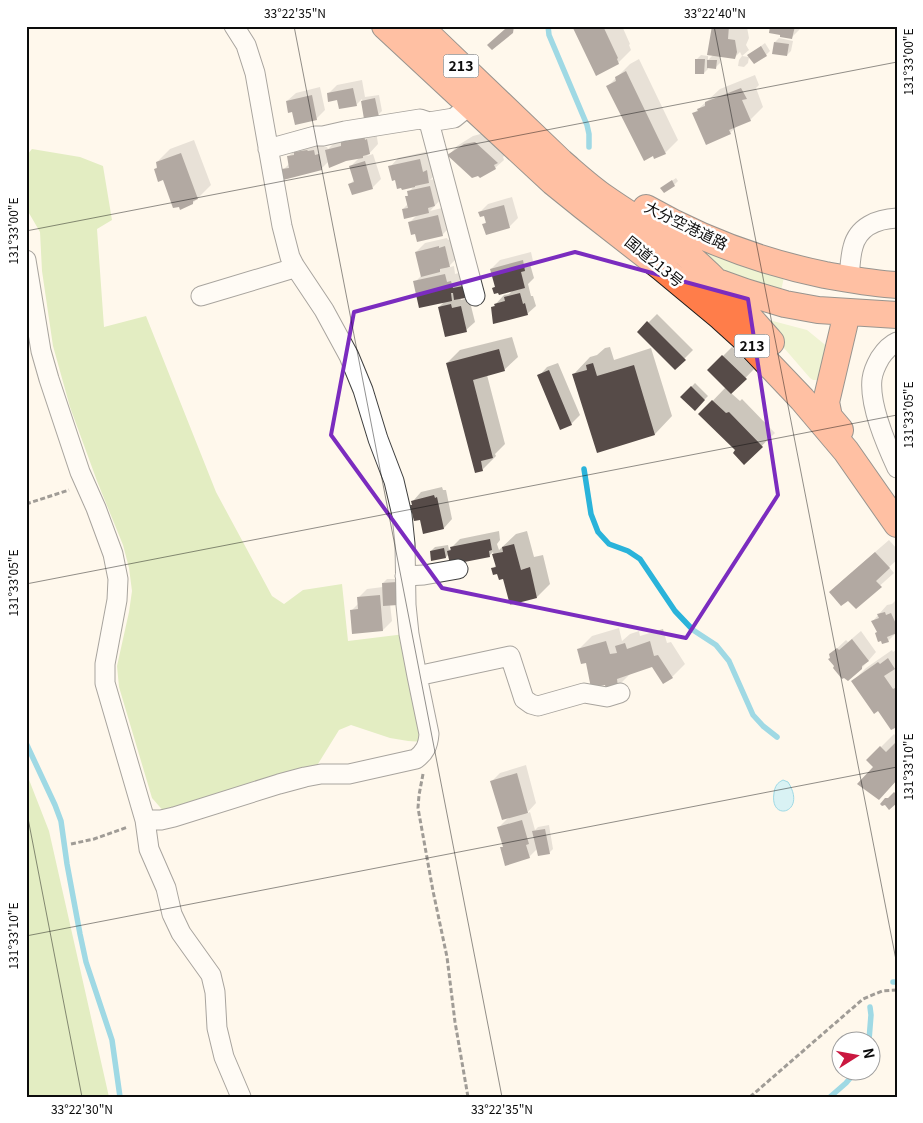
<svg xmlns="http://www.w3.org/2000/svg" width="923" height="1123" font-family="Georgia,'Noto Sans JP',serif">
<rect width="100%" height="100%" fill="#fff8ec"/>
<path fill="#dbedb1" d="M696,247L784,277L781,291L713,270Z
M769,320L807,330L829,348L819,380H813L810,378L765,326Z"/>
<path fill="#c1e08f" d="M32,149L80,157L103,166L112,220L97,229L104,327L146,316L216,492L272,596L284,604L303,590L342,584L348,641L405,634L424,742L408,741L390,738L351,725L339,730L313,772L166,814L152,798L119,687L117,666L129,612L132,591L129,568L123,545L97,481L70,407L53,346L42,271L40,232L26,208V156Z
M26,772L49,831L109,1097H26Z"/>
<path fill="#abecfc" stroke="#2ab3da" d="M783,780L788,782C808,813 769,823 774,793C775,786 777,783 783,780Z"/>
<path fill="#0003" fill-rule="evenodd" d="M574,26H622L630,44L629,45L631,50L618,63Z
M713,26L747,27L749,38L746,45L749,50L742,56L740,52L734,58L720,55V63L716,67H708V69L704,73L697,59L701,55L708,56ZM708,54H714L708,60Z
M772,26H803L792,37Z
M779,38L793,41L791,51L787,55L775,42Z
M765,43L770,51L766,55H749Z
M742,56L749,57L748,63L744,67L738,66L739,60Z
M639,59L678,140L665,153L608,86L630,64Z
M755,75L759,85L756,88L763,107L750,120L737,126L730,133L706,144L693,114L720,89Z
M362,80L365,97L379,95L382,111L378,115L365,118L362,99L356,105L328,94L337,85Z
M320,87L325,110L316,119L293,111L287,101L296,93Z
M376,131L378,144L367,156L373,154L381,179L372,188L350,184L354,180L350,167L359,158L329,161L321,169L283,170L290,163L288,157L297,148L323,142L324,147H327L328,149L335,142Z
M484,133L506,154L503,157L504,160L495,168L449,155L457,146L473,136Z
M194,140L211,185L193,203L155,169L158,166L157,162L170,149Z
M429,151L437,173L430,180L439,178L443,197L430,211L446,207L451,226L442,235L410,222L417,215L403,209L408,204L407,196L409,194V192L414,186L390,167L398,158Z
M676,178L678,181L674,185H666Z
M512,197L518,218L509,227L484,224L487,221L485,214L480,212L488,204Z
M447,238L448,240L453,238L458,257L447,268L454,266L455,274L459,273L461,280L471,278L473,288L465,297L460,298L461,300L469,298L475,322L466,330L439,307L445,301L415,282L422,275L416,252L425,243Z
M531,252L533,261L530,264L534,278L528,284L531,296H533L536,306L527,314L492,308L504,295L509,294L513,290L493,288L496,286L491,269L500,260Z
M657,314L693,350L675,368L639,332Z
M512,337L518,357L504,370L487,375L505,444L495,454L496,456L483,469L447,363L460,350Z
M610,347L614,360L651,348L672,416L655,434L598,452L573,375L590,357L597,355L605,348Z
M732,347L754,369L731,393L740,401L742,399L775,433L744,463L736,450L700,414L726,387L709,370Z
M558,363L580,415L571,424L539,376L547,367Z
M695,383L708,396L695,409L682,397Z
M442,487L443,490H446L452,519L444,528L424,532L421,518L413,501L421,492Z
M499,531L500,540L497,544L499,550L516,534L527,531L534,557L543,555L550,584L537,597L504,578L493,569L496,565L493,552L489,556L449,554L446,557L432,560L431,551L435,547L448,545L449,550L460,539Z
M889,540L897,549V560L889,567L894,573L856,607L848,599L831,592L844,579Z
M387,579H400L390,604L392,621L383,630L351,611L359,603L358,598L367,589L383,587V583Z
M897,599V632L888,641L878,631L872,622L887,605L892,604Z
M619,628L622,641L630,634L639,631L640,636L663,629L667,643L671,642L685,664L672,677L653,665L631,673L618,686L606,684L587,662L579,649L592,636Z
M861,631L876,652L862,668L836,666L831,654L846,640L848,642Z
M897,649V725L879,709L853,681L866,668L892,650L893,652Z
M894,734L897,737V780L879,798L875,767L868,760Z
M526,765L536,803L526,814L530,812L535,830L538,827L549,825L553,849L549,853L537,849L529,857L501,848L504,846L498,828L509,817L492,781L500,773Z"/>
<g fill="none" stroke-linecap="round" stroke-linejoin="round">
<path stroke="#2ab3da" stroke-width="5.5" d="M548,26L549,35L587,125L589,134V147
M584,469L591,514L598,532L609,544L628,551L640,559L675,611L693,630L716,645L729,661L753,715L763,726L777,737
M26,743L55,805L61,821L67,864L80,934L86,962L112,1040L120,1097
M893,982H897
M869,1040L871,1015L870,1007
M830,1097L846,1083L857,1070"/>
</g>
<path fill="#564b48" d="M505,26H514L513,33L492,50L487,45L505,29Z
M572,26H603L618,58L617,59L619,64L596,76Z
M712,26H729L728,39L735,40L737,52L735,59L707,55Z
M770,26H795L792,39L780,37V35L769,33Z
M774,42L789,44L787,56L772,54Z
M761,46L767,56L754,64L747,55Z
M695,59H705L704,74H695Z
M707,60H717L716,69L707,68Z
M626,71L666,154L654,159L653,156L644,161L606,86L616,81L615,77Z
M353,88L357,106L339,109L337,100L328,102L327,93Z
M741,88L747,99L742,100L751,121L729,130L731,134L706,145L692,113L698,111L697,109L705,106V102Z
M312,95L317,120L295,125L292,112L288,113L286,101Z
M375,98L379,117L364,119L361,101Z
M364,134L365,140L367,139L370,154L363,156V158L346,161L329,168L325,150L341,146V139Z
M475,142L498,163L494,165L496,169L480,178L478,176L472,178L447,155L464,144Z
M307,150L308,151L314,150L315,155L319,154L322,170L283,180L281,169L289,168L287,156L294,155V152Z
M181,153L198,199L193,201V204L180,210L179,207L173,208L163,180L158,182L154,169L157,168L156,162Z
M420,159L423,172L427,170L429,183L415,186V187L402,190L401,188L397,189L395,180L392,181L388,166Z
M365,161L373,189L352,195L348,184L354,182L349,166Z
M672,180L675,186L664,193L660,188Z
M430,186L435,206L428,208L429,213L404,219L402,209L408,208L405,196H408L407,191Z
M504,205L510,228L486,235L482,224L486,223L484,216L480,217L478,212Z
M438,215L443,236L417,242L415,234L411,235L408,222Z
M439,246V248L445,246L450,267L440,269V272L421,277L415,252Z
M523,260L525,271L521,272L525,288L499,295L498,293L494,294L492,288L495,287L490,269Z
M445,274L447,282L451,281L453,288L463,286L465,298L454,300L453,293H451L452,301L419,308L413,281Z
M520,293L523,304L525,303L528,315L493,324L491,307L495,306L494,304L505,301L504,297Z
M451,304L452,308L461,306L467,332L445,337L438,307Z
M647,321L686,360L675,370L637,332Z
M499,349L505,371L473,380L493,458L481,461L483,471L475,473L446,363Z
M722,355L747,379L731,394L707,370Z
M593,363L597,376L634,365L655,435L597,453L572,374L587,370L586,365Z
M549,370L572,425L560,430L537,375Z
M691,386L705,400L695,411L680,397Z
M712,400L726,413L729,412L763,447L744,465L733,453L735,450L698,414Z
M434,495L435,498L437,497L444,529L423,534L420,520L414,521L410,505H412L411,501Z
M490,539L492,550L489,551L490,557L454,564H450L447,551L451,550L450,547Z
M514,544L521,570L530,567L537,598L510,605L503,579L499,580L497,574L493,575L491,568L496,567L492,554L503,552L502,547Z
M444,548L446,558L431,561L430,551Z
M875,552L890,568L876,581L882,587L856,609L848,601L841,606L829,592Z
M397,582L398,605L383,606L382,583Z
M380,595L383,631L352,634L350,610L358,609L357,597Z
M885,612L886,615L891,613L897,626V633L887,637L889,642L882,644L881,641L878,642L875,633L877,632L871,621L879,618L877,614Z
M852,639L869,661L862,666V669L848,681L844,678L842,679L833,668L834,666L828,659L830,658L829,654L837,648L839,650Z
M606,641L610,654L617,653L615,646L625,643L627,649L650,641L654,656L658,655L673,678L663,684L652,667L617,679L618,687L606,689L605,685L591,688L586,663L581,664L577,649Z
M888,658L895,669L884,676L893,689L897,687V727L891,730L878,711L874,714L851,681L878,662L880,664Z
M897,741V780L879,800L857,784L873,767L866,760L880,746L886,752Z
M517,773L528,813L502,820L490,781Z
M894,792L897,795V803L889,810L885,805L882,806L880,804L885,798H888Z
M522,820L529,844L526,845L530,858L505,866L500,847H503L497,827Z
M545,829L550,854L538,856L532,831Z"/>
<g fill="none" stroke-linecap="round" stroke-linejoin="round">
<g stroke="#3f3f3f" stroke-width="21">
<path id="minor" d="M470,105L454,118L429,122L475,296
M268,149L315,136H323L345,131L420,119L429,122
M26,260L41,351L49,379L80,472L96,508L113,554L118,579L117,600L105,664V683L145,820L149,849L166,888L172,914L181,933L211,975L215,992L217,1028L224,1057L241,1097
M849,280C850,269 850,257 853,247C858,227 877,219 897,218
M201,296L291,269L294,265
M897,342C890,345 884,352 880,358C876,365 873,371 872,379C869,405 886,444 897,468
M405,576L424,575L458,569
M417,676L510,656L524,699L531,704L538,706L584,693L607,697L620,693
M145,820H161L174,817L279,784L305,777L321,774H349L416,759C425,752 428,746 429,734L417,676L409,634L406,605L405,544L402,515L394,481L378,439L363,390L349,356L324,310L294,265L290,257L282,226L255,73L246,45L234,26"/>
</g>
<g stroke="#1d1d1d" stroke-width="28">
<path id="highway" d="M385,26L553,182L584,207L662,268L721,317L742,336L802,399L846,451L897,524
M419,26L561,162C575,174 589,187 605,198C632,217 661,233 686,254C718,280 744,312 771,342
M646,208C702,240 762,262 825,275C848,279 873,284 897,285
M720,283L745,292L785,304L818,310L897,315
M840,430L829,417L826,402L847,313"/>
</g>
<path stroke="#2e2e2e" stroke-width="3" stroke-dasharray="5 2.5" stroke-linecap="butt" d="M26,504L69,490
M423,774L419,795L418,808L433,891L447,957L455,1022L468,1097
M71,844L94,839L128,827
M750,1097L863,999L882,991L897,990"/>
<use href="#minor" stroke="#fff" stroke-width="19"/>
<use href="#highway" stroke="#ff7d4a" stroke-width="26"/>
</g>
<path d="M0 0H923V1123H0ZM575,252L748,299L778,495L686,638L442,588L331,435L354,312Z" fill="#fff8ec" fill-opacity=".55" fill-rule="evenodd"/>
<path fill="none" stroke="#7b2cbf" stroke-width="4" stroke-linejoin="round" d="M575,252L748,299L778,495L686,638L442,588L331,435L354,312Z"/>
<path fill="none" stroke="#0c0c0c" stroke-width="1" stroke-opacity="0.45" d="M294,26L502,1097M714,26L897,965M26,231L897,62M26,584L897,415M26,808L82,1097M26,936L897,767"/>
<g text-anchor="middle" stroke-width="5" stroke-linejoin="round" paint-order="stroke">
<g fill="#fff" stroke="#555" stroke-width="1">
<rect x="443.5" y="54.5" width="35" height="23" rx="4"/>
<rect x="734.5" y="334.5" width="35" height="23" rx="4"/>
</g>
<g font-size="14" font-weight="bold" fill="#0c0c0c">
<text x="461" y="71">213</text>
<text x="752" y="351">213</text>
</g>
<g font-size="15" fill="#0c0c0c" stroke="#fff">
<text transform="translate(686 226) rotate(26)" y="5">大分空港道路</text>
<text transform="translate(654 262) rotate(39)" y="5">国道213号</text>
</g>
</g>
<rect width="923" height="1123" fill="none" stroke="#ffffff" stroke-width="55"/>
<g transform="translate(856 1056) rotate(79)"><circle r="24" fill="#ffffff" stroke="#9e9e9e"/>
<path d="M0-4L9 19L0 12L-9 19Z" fill="#ca173f"/>
<text y="-8" font-size="14" font-weight="bold" text-anchor="middle" fill="#0c0c0c">N</text>
</g>
<rect x="28" y="28" width="868" height="1068" fill="none" stroke="#0c0c0c" stroke-width="2"/>
<g font-size="12" text-anchor="middle" fill="#0c0c0c">
<text x="295" y="18">33°22'35"N</text>
<text x="715" y="18">33°22'40"N</text>
<text transform="translate(909 62) rotate(-90)" y="4">131°33'00"E</text>
<text transform="translate(14 231) rotate(-90)" y="4">131°33'00"E</text>
<text transform="translate(909 415) rotate(-90)" y="4">131°33'05"E</text>
<text transform="translate(14 583) rotate(-90)" y="4">131°33'05"E</text>
<text transform="translate(909 767) rotate(-90)" y="4">131°33'10"E</text>
<text transform="translate(14 936) rotate(-90)" y="4">131°33'10"E</text>
<text x="82" y="1114">33°22'30"N</text>
<text x="502" y="1114">33°22'35"N</text>
</g>
</svg>
